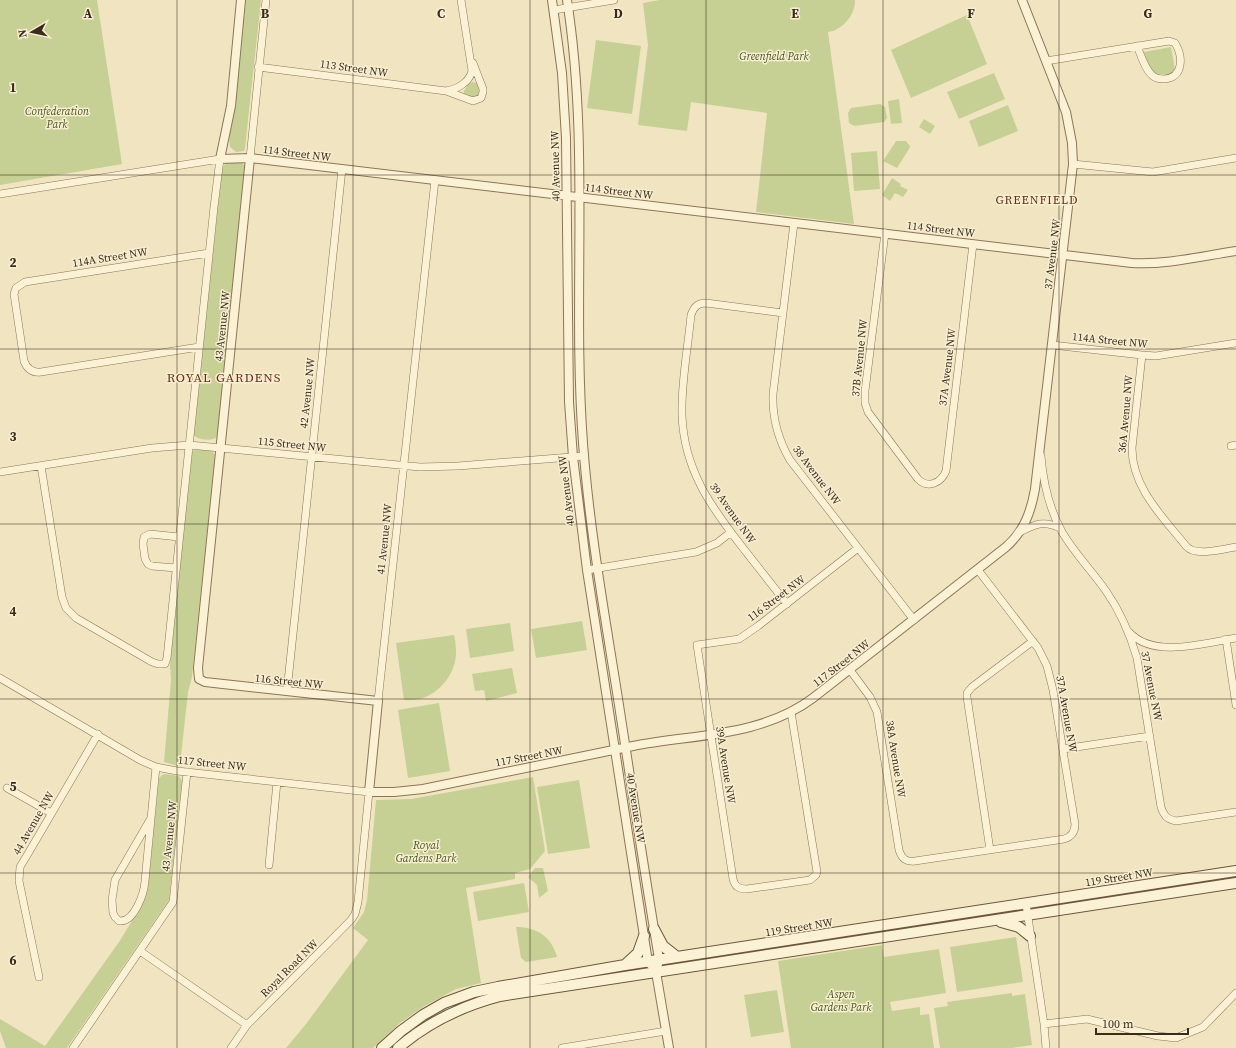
<svg xmlns="http://www.w3.org/2000/svg" width="1236" height="1048" font-family="'Source Serif 4',serif">
<rect width="100%" height="100%" fill="#f1e5c1"/>
<path fill="#c6d094" d="M0,0H97L122,164L0,185Z
M246,0H261L245,148L244,151L236,152L230,147L229,136L235,106Z
M660,0H855C856,11 847,24 837,29C835,31 831,31 828,32L854,224L756,212L767,113L691,102L687,131L638,125L648,45L643,3Z
M967,15L987,64L911,98L891,50Z
M596,40L641,46L632,114L587,108Z
M1171,47L1175,70L1170,74L1157,75L1150,70L1144,52Z
M994,73L1005,99L959,119L947,92Z
M473,82L477,83L480,90L478,95L473,98L464,94V91L469,83Z
M899,99L902,123L891,124L888,101Z
M880,104L885,107L887,118L884,122L854,126L849,123L848,113L851,108Z
M1008,105L1018,131L979,147L969,121Z
M924,119L935,126L930,134L919,127Z
M896,141H906L910,146L909,149L897,168L883,161Z
M877,151L880,189L854,191L851,153Z
M226,163H242L246,167L218,436C212,442 201,440 194,436V433L222,168Z
M892,178L901,184L900,186L908,190L903,197L895,193L890,201L882,195Z
M197,449L212,451L215,455L192,677L188,692L180,765H178V766L164,762L171,680L170,665L192,453L193,451Z
M582,621L587,650L536,658L531,629Z
M510,623L514,651L470,658L466,629Z
M454,635C455,640 456,645 456,650C457,672 441,693 420,699C415,700 409,700 404,700L396,643Z
M512,668L517,693L486,701L484,690L475,691L472,674Z
M439,703L450,771L408,778L398,710Z
M165,774L179,776L182,781L169,900L67,1048H6L0,1031V1019L45,1046L119,942L141,906L147,893L149,877L159,778L162,775Z
M533,777L545,851L530,869L515,873V879L466,888L481,983L456,989L423,1007L400,1023L373,1048H286L306,1024L368,940L353,928L364,912L367,900L376,800L411,799Z
M579,780L590,848L548,854L537,787Z
M535,868H543L548,891L539,898L537,885L528,877Z
M524,883L529,912L478,921L473,892Z
M516,927C537,927 552,937 557,957L526,962L521,958Z
M1016,937L1023,982L957,992L950,947Z
M882,945L884,957L939,949L946,993L890,1002L892,1011L920,1007V1015L929,1014L934,1048H791L778,961Z
M777,990L784,1032L751,1037L744,995Z
M1012,993V996L1025,994L1032,1045L1012,1048H940L934,1008L948,1006L947,1002Z"/>
<g fill="none" stroke-linecap="round" stroke-linejoin="round">
<g stroke="#8c7557" stroke-width="8">
<path id="minor" d="M554,10L614,0
M1046,61L1169,41L1175,43C1183,56 1184,78 1164,79C1160,79 1156,79 1153,76C1145,70 1141,55 1137,46
M258,67L446,91C457,89 469,83 472,71L461,0
M446,91L473,101L481,98L483,92V89L473,63
M250,158L266,0
M1073,164L1153,172L1236,158
M0,194L220,159L214,207L167,658L165,664H158L152,662L76,618L66,608L62,597L41,466
M794,223L773,394C772,419 778,439 790,460L914,620
M885,233L865,391V403L868,412L918,479C928,489 941,483 946,471L973,244
M783,313L706,303C697,303 694,307 691,315C688,348 681,382 682,415C684,470 711,507 743,548C758,567 772,585 787,604
M1052,345L1142,355L1156,356L1236,343
M199,347L41,372C32,373 27,369 24,361L14,294L16,288L25,282L209,253
M1142,355L1132,448C1132,488 1163,517 1186,546C1195,557 1223,549 1236,547
M1231,446L1236,445
M1041,456C1043,481 1050,510 1062,532C1075,554 1092,571 1106,591C1120,611 1130,634 1137,658L1161,807C1164,816 1167,819 1176,821L1236,812
M0,472L152,448L189,445L420,467L458,466L584,456
M1020,532C1035,524 1044,520 1060,528
M176,568L152,566L148,564L145,559L143,544L144,537L150,534L179,537
M587,570L696,552L717,543L731,532
M1129,632C1153,659 1205,643 1236,638
M1226,639L1236,705
M850,670L870,697L877,712L899,850C902,859 906,862 915,861L1064,839C1071,837 1075,832 1075,824L1053,690L1047,666L1038,648L978,570
M0,678L140,760L156,767L177,771L369,792L358,902L355,914L351,920L247,1025L231,1048
M287,691L342,169
M378,701L435,180
M791,712L817,872L816,875L810,880L747,889C739,889 735,887 733,879L697,645L739,639L758,626L858,548
M1063,749L1150,736
M7,788L51,813
M151,818L115,880L112,900L113,913L115,917L119,921C134,923 144,894 145,881L156,767
M990,850L967,697V693L972,687L1033,641
M269,865L277,782
M1026,904L1044,1024L1046,1048
M140,951L247,1025
M39,977L19,881L20,867L29,852L98,734
M1044,1024L1087,1019L1158,1036L1176,1038L1203,1027L1236,993
M73,1048L173,902L187,772
M562,1048L666,1031"/>
</g>
<g stroke="#8c7557" stroke-width="10">
<path id="tertiary" d="M241,0L231,106L220,159L250,158L1132,263C1166,265 1202,256 1236,251
M552,0L562,73L566,138L569,402L573,457L587,570L648,962L651,965
M567,0C590,146 572,296 583,443C589,524 603,605 616,686C630,775 643,864 658,953L659,960L656,972L669,1048
M250,158L198,668L199,679L205,682L378,701L369,792H394L423,789C493,775 563,761 633,746C694,734 761,737 813,698L1006,547C1024,531 1031,512 1035,489L1073,164L1072,143L1066,112L1022,0"/>
</g>
<g stroke="#6d563b" stroke-width="12">
<path id="secondary" d="M1001,922L1019,927L1030,936
M654,929L663,946L677,957
M625,965L638,953L644,936
M382,1048L401,1031L423,1015L444,1003L474,992L498,987L625,965L1236,871
M398,1048C428,1022 462,1006 500,996L1236,883"/>
</g>
<use href="#minor" stroke="#fbf1d5" stroke-width="7"/>
<use href="#tertiary" stroke="#fbf1d5" stroke-width="8"/>
<use href="#secondary" stroke="#fbf1d5" stroke-width="10"/>
</g>
<path fill="none" stroke="#3a2c1d" stroke-width="1" stroke-opacity="0.55" d="M177,0V1048M353,0V1048M530,0V1048M706,0V1048M883,0V1048M1059,0V1048M0,175H1236M0,349H1236M0,524H1236M0,699H1236M0,873H1236"/>
<g text-anchor="middle" stroke-width="3" stroke-linejoin="round" paint-order="stroke">
<g font-size="11" font-style="italic" fill="#485822" stroke="#f8eed1">
<text x="774" y="60">Greenfield Park</text>
<text x="57" y="115">Confederation<tspan x="57" dy="13">Park</tspan></text>
<text x="426" y="849">Royal<tspan x="426" dy="13">Gardens Park</tspan></text>
<text x="841" y="998">Aspen<tspan x="841" dy="13">Gardens Park</tspan></text>
</g>
<g font-size="11" fill="#3a2c1d" stroke="#f8eed1">
<text transform="translate(354 68) rotate(8)" y="4">113 Street NW</text>
<text transform="translate(297 153) rotate(7)" y="4">114 Street NW</text>
<text transform="translate(555 166) rotate(-91)" y="4">40 Avenue NW</text>
<text transform="translate(619 191) rotate(7)" y="4">114 Street NW</text>
<text transform="translate(941 229) rotate(7)" y="4">114 Street NW</text>
<text transform="translate(1052 254) rotate(-83)" y="4">37 Avenue NW</text>
<text transform="translate(110 257) rotate(-9)" y="4">114A Street NW</text>
<text transform="translate(222 326) rotate(-84)" y="4">43 Avenue NW</text>
<text transform="translate(1110 340) rotate(6)" y="4">114A Street NW</text>
<text transform="translate(859 358) rotate(-84)" y="4">37B Avenue NW</text>
<text transform="translate(947 367) rotate(-83)" y="4">37A Avenue NW</text>
<text transform="translate(307 393) rotate(-84)" y="4">42 Avenue NW</text>
<text transform="translate(1125 414) rotate(-85)" y="4">36A Avenue NW</text>
<text transform="translate(292 444) rotate(6)" y="4">115 Street NW</text>
<text transform="translate(817 475) rotate(53)" y="4">38 Avenue NW</text>
<text transform="translate(566 491) rotate(-97)" y="4">40 Avenue NW</text>
<text transform="translate(733 513) rotate(55)" y="4">39 Avenue NW</text>
<text transform="translate(384 539) rotate(-84)" y="4">41 Avenue NW</text>
<text transform="translate(776 598) rotate(-37)" y="4">116 Street NW</text>
<text transform="translate(841 663) rotate(-38)" y="4">117 Street NW</text>
<text transform="translate(289 681) rotate(6)" y="4">116 Street NW</text>
<text transform="translate(1152 686) rotate(79)" y="4">37 Avenue NW</text>
<text transform="translate(1067 714) rotate(80)" y="4">37A Avenue NW</text>
<text transform="translate(529 756) rotate(-11)" y="4">117 Street NW</text>
<text transform="translate(896 759) rotate(81)" y="4">38A Avenue NW</text>
<text transform="translate(212 763) rotate(6)" y="4">117 Street NW</text>
<text transform="translate(726 765) rotate(81)" y="4">39A Avenue NW</text>
<text transform="translate(636 808) rotate(81)" y="4">40 Avenue NW</text>
<text transform="translate(33 823) rotate(-60)" y="4">44 Avenue NW</text>
<text transform="translate(169 836) rotate(-84)" y="4">43 Avenue NW</text>
<text transform="translate(1119 877) rotate(-9)" y="4">119 Street NW</text>
<text transform="translate(799 927) rotate(-9)" y="4">119 Street NW</text>
<text transform="translate(289 968) rotate(-45)" y="4">Royal Road NW</text>
</g>
<g font-size="12" letter-spacing="1" fill="#6a2e19" stroke="#f8eed1">
<text x="1037" y="204">GREENFIELD</text>
</g>
<g font-size="13" letter-spacing="1" fill="#6a2e19" stroke="#f8eed1">
<text x="224" y="382">ROYAL GARDENS</text>
</g>
</g>
<g font-size="13" text-anchor="middle" font-weight="bold" fill="#3a2c1d" stroke="#f8eed1" stroke-width="3" stroke-linejoin="round" paint-order="stroke">
<text x="88" y="18">A</text>
<text x="265" y="18">B</text>
<text x="441" y="18">C</text>
<text x="618" y="18">D</text>
<text x="795" y="18">E</text>
<text x="971" y="18">F</text>
<text x="1148" y="18">G</text>
<text x="13" y="92">1</text>
<text x="13" y="267">2</text>
<text x="13" y="441">3</text>
<text x="13" y="616">4</text>
<text x="13" y="791">5</text>
<text x="13" y="965">6</text>
</g>
<g transform="translate(32 32) rotate(261)" stroke="#f8eed1" stroke-width="3" paint-order="stroke">
<path d="M0-3L7 15L0 10L-7 15Z" fill="#3a2c1d"/>
<text y="-6" font-size="11" font-weight="bold" text-anchor="middle" fill="#3a2c1d">N</text>
</g>
<path d="M1096 1028v6h92v-6" fill="none" stroke="#3a2c1d" stroke-width="2"/>
<text x="1102" y="1028" font-size="12" fill="#3a2c1d" stroke="#f8eed1" stroke-width="3" paint-order="stroke">100 m</text>
</svg>
